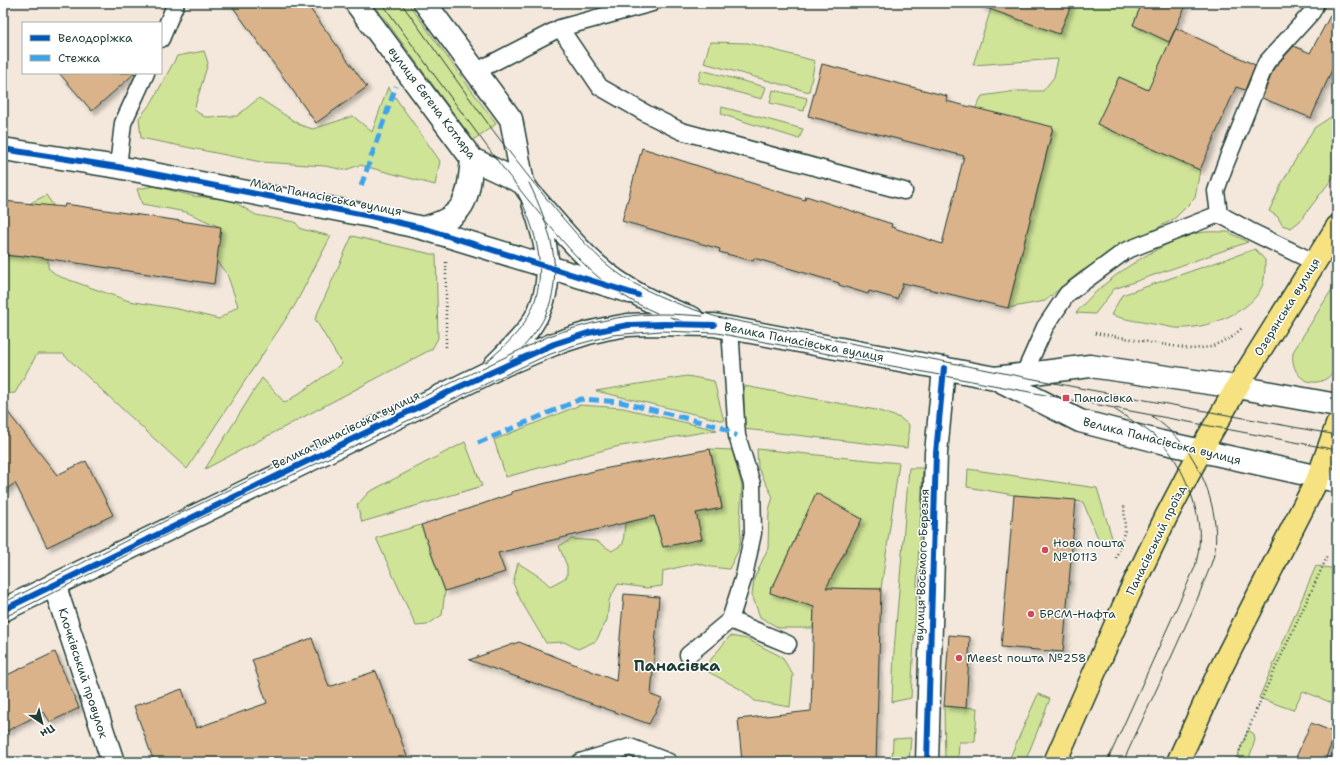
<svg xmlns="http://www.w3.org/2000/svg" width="1340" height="765" font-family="'Shantell Sans',sans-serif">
<defs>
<filter id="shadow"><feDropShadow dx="3.5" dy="3.5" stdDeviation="2" flood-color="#0004"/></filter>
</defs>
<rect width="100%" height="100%" fill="#f4e8dc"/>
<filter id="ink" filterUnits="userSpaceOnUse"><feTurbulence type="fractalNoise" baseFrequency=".025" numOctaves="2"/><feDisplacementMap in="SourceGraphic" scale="8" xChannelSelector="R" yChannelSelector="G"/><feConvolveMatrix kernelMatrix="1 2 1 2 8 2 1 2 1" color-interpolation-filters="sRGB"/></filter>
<g filter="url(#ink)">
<path fill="#d0e498" stroke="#789066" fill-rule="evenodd" d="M373,3H408L496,124L473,140Z
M1072,3H1142L1133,25L1170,42L1163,57L1190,109L1119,77L1098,124L1200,170L1195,198L1175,218L1080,272L1045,301L1008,308L1053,128L975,109L982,96L1016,91H1043L1054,77L1058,59L973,65L991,9L1059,34Z
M710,42L748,43L815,61L809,92L704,63Z
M204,51L208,63L194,110L205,117L237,116L259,98L300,125L313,129L353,116L372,132L388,87L440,161L435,185L360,165L345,170L325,166L261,162L141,138L139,118L152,102L177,56Z
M701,70L766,87L762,99L698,82Z
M773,90L807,98L804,111L770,103Z
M722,107L803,129L799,139L721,114Z
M1337,113V172L1300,221L1291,228L1282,225L1278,217L1269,211L1283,181L1314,128Z
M154,186L193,196L231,200L256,215L295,222L301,229L331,236L295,305L187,469L63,354H37L15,393L3,394V255L24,257L29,204L46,195L53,205L48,232V268L58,276L129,301L178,309L219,319L238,306L227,274L216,261L220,227L186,212L142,204L137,189Z
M1228,232L1248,242L1114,289L1095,314L1076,313C1102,280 1156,244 1198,233C1207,231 1219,232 1228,232Z
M352,236L436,255L438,338L432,349L205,469L262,378L285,403L342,364L315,319Z
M1255,249L1265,260C1265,266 1265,273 1264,279C1260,309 1210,328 1183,328C1175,329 1167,326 1159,325C1143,322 1126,320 1111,315L1122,295Z
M1337,281C1337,301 1337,322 1337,342C1337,350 1339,360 1336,367C1324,393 1289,384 1293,352Z
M687,376L714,381L724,421L596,391Z
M744,386L876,410L900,418L909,425L907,448L744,429Z
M580,405L623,408L717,430L615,447L506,477L494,440Z
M465,442L482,486L362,522L357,505L369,492Z
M710,449L732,450L742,486L740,521L741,537L738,551L729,569L711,567L697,563L663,571L662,586L647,588L618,584L609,600L607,620L596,641L578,649L564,642L546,643L521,601L513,583L518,563L540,577L550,586L567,577V566L559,546L572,539L596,541L612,551L623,544L625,523L654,516L663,547L701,539L696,513L722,508Z
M757,449L899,463L881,589L815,588L813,628H779L760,617L752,595L754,579L768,548L769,510L773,497L758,468ZM816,494L862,519L830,580L770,593Z
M909,468H923L911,698L892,702L894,651Z
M968,469L1097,488L1113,541L1098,538L1083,502L1014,495L967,487Z
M421,525L445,591L442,615L427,625L416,626L376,538Z
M1316,566L1337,569V705L1303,691L1293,710L1259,698Z
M730,636L747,639L782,657L793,675L790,707L755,701L742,690L703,669Z
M1038,694L1050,699L1025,762H1008Z
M944,706L977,708L975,742H959L958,762H945Z
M1248,730L1254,734L1255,740L1248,762H1235Z
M911,738L909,762H892L893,739Z
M1337,741V762H1329Z"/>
<path fill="#dab38b" stroke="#1f3d34" filter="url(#shadow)" d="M230,3H306L367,87L316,123Z
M982,3H1072L1059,34L981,6Z
M1142,3H1187L1169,42L1133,25Z
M1337,3V58L1311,118L1262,98L1274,68L1294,46L1310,53Z
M1176,28L1255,65L1245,90L1236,87L1200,170L1097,124L1119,77L1148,90Z
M822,64L947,96L946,101L1053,127L1008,308L903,283L897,299L869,291L868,294L839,285V283L754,258L753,261L719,252L720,249L622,221L642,148L805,200L806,196L892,224L891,227L942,244L964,156L808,116Z
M59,73H135L92,111Z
M3,201L64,207L65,204L221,227L214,284L24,255V257L3,255Z
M3,406L57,475L86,461L113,515L47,547L15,483L3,492Z
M710,449L722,508L696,513L702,539L663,547L654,516L498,553L505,572L445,591L421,525L511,494V492L598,470Z
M816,493L862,519L826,588L881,589L876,762H742L738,719L811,711L814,607L770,593L771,587H773Z
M1014,495L1076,500L1063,652L1001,647Z
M624,594L659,597L651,695L662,699L649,724L469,660L519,642L616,681Z
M949,635L970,637L966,708L944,706Z
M312,638L329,687L376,671L409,762H154L134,706L182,689L196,728L267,703L252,660Z
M55,652L79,708L50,722L44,712L3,733V677Z
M1311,723L1336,733L1324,762H1294Z"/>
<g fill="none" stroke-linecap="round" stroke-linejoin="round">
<g stroke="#1f3d34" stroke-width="19">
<path id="lane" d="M560,28L600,87L647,114L681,131L904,191
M161,39L176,3
M475,72L560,28L652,3
M118,167L123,123L146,73
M1219,214L1216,191L1225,165L1266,63L1312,12L1316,3
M1024,374L1045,327L1067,294L1125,251L1219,214L1252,232L1314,262
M730,620L744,576L753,533L752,484L737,436L730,328
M688,655L730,620L788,644
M580,762L630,747L669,762"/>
</g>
<g stroke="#1f3d34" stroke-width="25">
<path id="street" d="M3,149L118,167L370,216L422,228L630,292
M54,584L113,762
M927,762L936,453L944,368"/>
</g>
<g stroke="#1f3d34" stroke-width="25">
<path id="secondary" d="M356,3L472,159L523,183
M425,3L511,119L523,183L529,192C551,217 571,243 596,265C624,290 657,306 692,318
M422,228C466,218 468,200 472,159
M495,365C506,354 518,343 527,331C558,291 549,247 533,203
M995,378L1090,366L1237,387L1337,405
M3,610L504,365L554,344L588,333L605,329L628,325L651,324L714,325L995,378L1080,421L1161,442L1337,481"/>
</g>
<g stroke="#1f3d34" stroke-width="25">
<path id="primary" d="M1055,762L1129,594L1167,515L1201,450L1237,387L1337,227
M1178,762L1219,672L1318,478L1337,425"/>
</g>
<path stroke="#1f3d34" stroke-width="2.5" stroke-dasharray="1 3" stroke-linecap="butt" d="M446,262V347
M1095,333L1191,349L1211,347L1232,337L1242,328
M1116,558L1125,530L1124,504
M1235,762L1258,706L1328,555"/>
<use href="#lane" stroke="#fff" stroke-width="16"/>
<use href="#street" stroke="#fff" stroke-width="22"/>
<use href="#secondary" stroke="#fff" stroke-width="22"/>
<use href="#primary" stroke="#f6e281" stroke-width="22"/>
<path stroke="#1f3d34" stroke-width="1" d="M382,3C413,46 445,90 477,133C498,162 520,191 544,219C579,261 605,291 657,313
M401,3C450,70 497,140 551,204C573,230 596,259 625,278C654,296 685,307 717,317L1085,389L1337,435
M670,317L706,329
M524,346C532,337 540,327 545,316C566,272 549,224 529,183
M485,363C497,353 510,342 520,329C552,286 540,238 518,194
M490,377L514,356
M3,603L175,516L549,336C585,324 622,314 660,314C674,314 688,315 703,316
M3,618L182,527L543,357L572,346L612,335L661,331L717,333L1337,450
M1107,762L1195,567C1199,552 1201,537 1198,521C1194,494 1177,454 1155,436C1142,426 1127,418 1114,409
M1123,762C1143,718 1164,674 1184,629C1191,614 1198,598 1204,582C1208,572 1213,561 1215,550C1219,516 1206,475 1185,447C1176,435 1164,425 1152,416"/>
<path stroke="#3da4eb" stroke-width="5" stroke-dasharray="10 5" stroke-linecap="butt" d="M361,186L396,86
M478,443L581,399L621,402L721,427L737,436"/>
<g stroke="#fff" stroke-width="8">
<path id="cycleway" d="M3,149L118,167L370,216L422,228L638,295
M3,610L459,387L554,344L588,333L628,325L664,324L714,325
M927,762L936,453L944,368"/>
</g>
<use href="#cycleway" stroke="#0057b8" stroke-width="6"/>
</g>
</g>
<g fill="#d1495b" stroke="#fff" stroke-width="1.5">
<rect x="1062" y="394" width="8" height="8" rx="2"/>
<circle cx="1045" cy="550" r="4"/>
<circle cx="1031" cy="614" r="4"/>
<circle cx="959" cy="658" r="4"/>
</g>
<g text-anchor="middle" stroke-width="3" stroke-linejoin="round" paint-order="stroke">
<g font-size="12" fill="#1f3d34" stroke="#fff">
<text transform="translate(432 103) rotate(53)" y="4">вулиця Євгена Котляра</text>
<text transform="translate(326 197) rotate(11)" y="4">Мала Панасівська вулиця</text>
<text transform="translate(1287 307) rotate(-58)" y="4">Озерянська вулиця</text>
<text transform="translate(804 342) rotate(11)" y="4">Велика Панасівська вулиця</text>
<text transform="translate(346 430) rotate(-26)" y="4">Велика Панасівська вулиця</text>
<text transform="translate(1162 441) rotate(14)" y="4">Велика Панасівська вулиця</text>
<text transform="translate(1156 540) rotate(-64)" y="4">Панасівський проїзд</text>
<text transform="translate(922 565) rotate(-88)" y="4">вулиця Восьмого Березня</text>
<text transform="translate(83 673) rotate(72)" y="4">Клочківський провулок</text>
</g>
<g font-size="12" fill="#1f3d34" stroke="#fff" text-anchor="start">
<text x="1074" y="402">Панасівка</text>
<text x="1053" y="547">Нова пошта<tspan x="1053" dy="14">№10113</tspan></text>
<text x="1039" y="618">БРСМ-Нафта</text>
<text x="967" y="662">Meest пошта №258</text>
</g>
<g font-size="16" font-weight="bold" fill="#1f3d34" stroke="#fff">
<text x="677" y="671">Панасівка</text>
</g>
</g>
<rect width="1340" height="765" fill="none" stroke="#fff" stroke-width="16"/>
<rect x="8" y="8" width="1324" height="749" fill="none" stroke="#1f3d34" stroke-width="1.5" filter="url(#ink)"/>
<rect x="22" y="22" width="140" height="52" fill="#ffffff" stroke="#a5b1ae"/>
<rect x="30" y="35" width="20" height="6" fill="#0057b8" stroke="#a5b1ae"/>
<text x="58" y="42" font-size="12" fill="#1f3d34">Велодоріжка</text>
<rect x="30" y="55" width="20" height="6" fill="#3da4eb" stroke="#a5b1ae"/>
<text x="58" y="62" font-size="12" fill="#1f3d34">Стежка</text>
<g transform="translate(42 723) rotate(145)" stroke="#ffffff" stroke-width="3" paint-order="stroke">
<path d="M0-3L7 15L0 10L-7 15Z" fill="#1f3d34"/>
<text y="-6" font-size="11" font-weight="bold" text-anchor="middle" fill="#1f3d34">Пн</text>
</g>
</svg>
